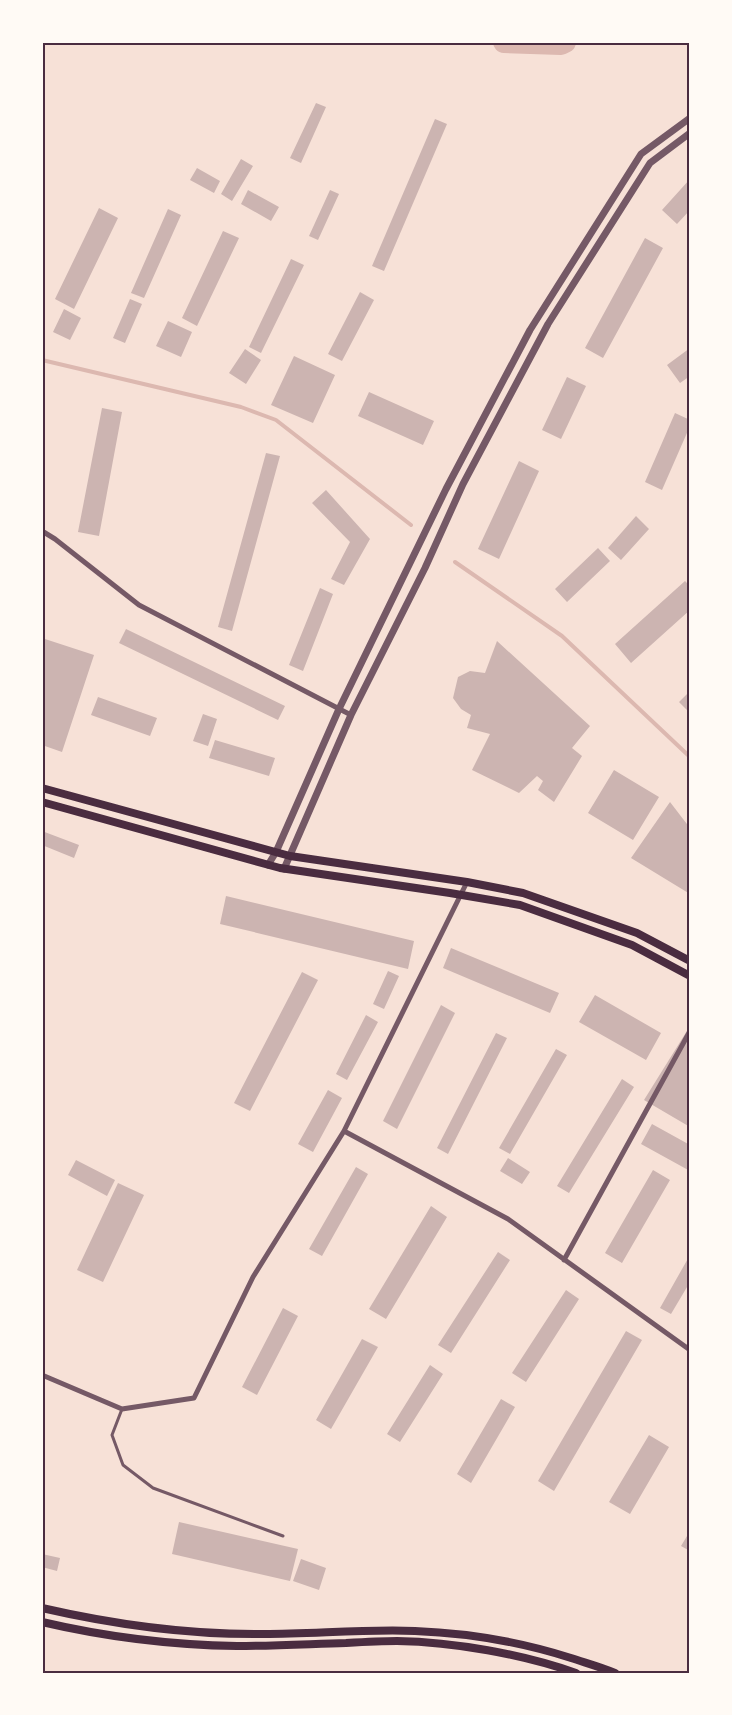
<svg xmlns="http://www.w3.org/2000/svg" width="732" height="1715" font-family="'Noto Sans',sans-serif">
<rect width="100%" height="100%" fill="#f7e1d7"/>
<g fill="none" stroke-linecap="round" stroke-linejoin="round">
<path stroke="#dcb8b0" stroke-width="4" d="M42,360L241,407L276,420L411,525
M455,562L562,636L690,757"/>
<path stroke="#dcb8b0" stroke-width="22" d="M504,42L561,44L565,42"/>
</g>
<path fill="#ccb4b1" d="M316,103L326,107L301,163L290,158Z
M435,119L447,124L384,271L372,266Z
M241,159L253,166L232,201L221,194Z
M197,168L220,181L214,193L190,180Z
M690,179V210L677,224L662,210Z
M248,190L279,207L271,221L241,204Z
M330,190L339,194L318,240L309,236Z
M99,208L118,218L74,309L55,299Z
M168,209L181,215L144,298L131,293Z
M223,231L239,238L197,326L182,318Z
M645,238L663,248L603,358L585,348Z
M291,259L304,265L261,353L249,347Z
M360,292L374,300L342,361L328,354Z
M130,299L142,304L125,343L113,338Z
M64,309L81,318L70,340L53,332Z
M168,321L192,332L181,357L156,346Z
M690,348V376L680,383L667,365Z
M245,349L261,360L246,384L229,373Z
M294,356L335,375L313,423L271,405Z
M567,377L586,386L561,439L542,430Z
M369,392L434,421L423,445L358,416Z
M102,408L122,412L99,536L78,532Z
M675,413L690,420V426L662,490L645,482Z
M266,453L280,456L232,631L218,627Z
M519,461L539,471L499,559L478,549Z
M326,490L370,539L344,585L331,579L350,542L312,503Z
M636,516L649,529L621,560L608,548Z
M598,548L610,561L567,602L555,589Z
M685,581L690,586V610L631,663L615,644Z
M320,588L333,594L303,671L289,665Z
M126,629L285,706L278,720L119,643Z
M45,639L94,655L62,752L42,745V647Z
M497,641L590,726L572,748L582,756L554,802L538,790L543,781L537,776L519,793L472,770L490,734L467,728L471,715L461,709L453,698L458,677L470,671L485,673Z
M690,691V713L679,702Z
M98,697L157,718L150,736L91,715Z
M203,714L217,719L208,746L193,741Z
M215,740L275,758L269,776L209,758Z
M614,770L659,797L633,840L588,813Z
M670,802L690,828V894L631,858Z
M42,831L79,845L74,858L42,845Z
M226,896L414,941L408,969L220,924Z
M451,948L559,993L550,1013L443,968Z
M388,971L399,976L384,1009L373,1004Z
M302,972L318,980L250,1111L234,1103Z
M595,995L661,1033L646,1060L579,1022Z
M441,1005L455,1013L397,1129L383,1121Z
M366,1015L378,1022L347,1080L336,1074Z
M690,1026V1127L644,1100Z
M496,1033L507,1038L448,1154L437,1148Z
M556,1049L567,1055L510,1154L499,1148Z
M622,1079L634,1087L569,1193L557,1186Z
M328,1090L342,1098L313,1152L298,1144Z
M652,1124L690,1145V1171L641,1144Z
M508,1158L530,1172L522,1184L500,1171Z
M76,1160L115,1180L107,1196L68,1175Z
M356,1167L368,1174L322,1256L309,1249Z
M653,1170L670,1180L622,1263L605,1253Z
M118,1183L144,1195L103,1282L77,1270Z
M431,1206L447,1217L386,1319L369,1309Z
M498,1252L510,1260L451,1353L438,1345Z
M690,1255V1282L671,1314L660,1308Z
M566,1290L579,1299L526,1382L512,1373Z
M283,1308L298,1316L257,1395L242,1387Z
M626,1331L642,1340L554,1491L538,1481Z
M362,1339L378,1347L331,1429L316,1420Z
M430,1365L443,1374L400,1442L387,1434Z
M501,1399L515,1407L471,1483L457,1474Z
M649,1435L669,1447L630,1514L609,1502Z
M179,1522L298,1549L290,1581L172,1554Z
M690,1531V1551L681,1546Z
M42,1554L60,1558L57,1571L42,1567Z
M301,1559L326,1568L319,1590L293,1581Z"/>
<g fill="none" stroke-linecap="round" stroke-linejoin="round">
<path stroke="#755966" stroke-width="3" d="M122,1409L112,1435L123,1465L153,1488L283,1536"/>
<path stroke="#755966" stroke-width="5" d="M42,531L55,539L139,605L351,715
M344,1131L508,1219L690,1350
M564,1260L690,1031
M42,1375L122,1409L194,1398L253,1277L344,1131L467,882"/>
<path stroke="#755966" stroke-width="7" d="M268,865L276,852L339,709L446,489L530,330L641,154L690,118
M284,869L351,715L425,568L463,484L548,324L650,163L690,133"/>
<path stroke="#4a2c40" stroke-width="8" d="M42,788L290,856L467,882L523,893L637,933L690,961
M42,802L280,868L450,893L520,905L632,945L690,976
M42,1608C116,1625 188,1635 264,1634C314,1634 364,1629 415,1631C468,1633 521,1642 571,1658C586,1663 601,1667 615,1673
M42,1622C106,1637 171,1645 237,1646C273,1646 310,1644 346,1643C363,1642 380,1641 397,1641C454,1642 522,1654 576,1673"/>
</g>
<rect width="732" height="1715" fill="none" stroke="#fffaf5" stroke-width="87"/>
<rect x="44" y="44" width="644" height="1628" fill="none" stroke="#4a2c40" stroke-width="2"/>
</svg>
